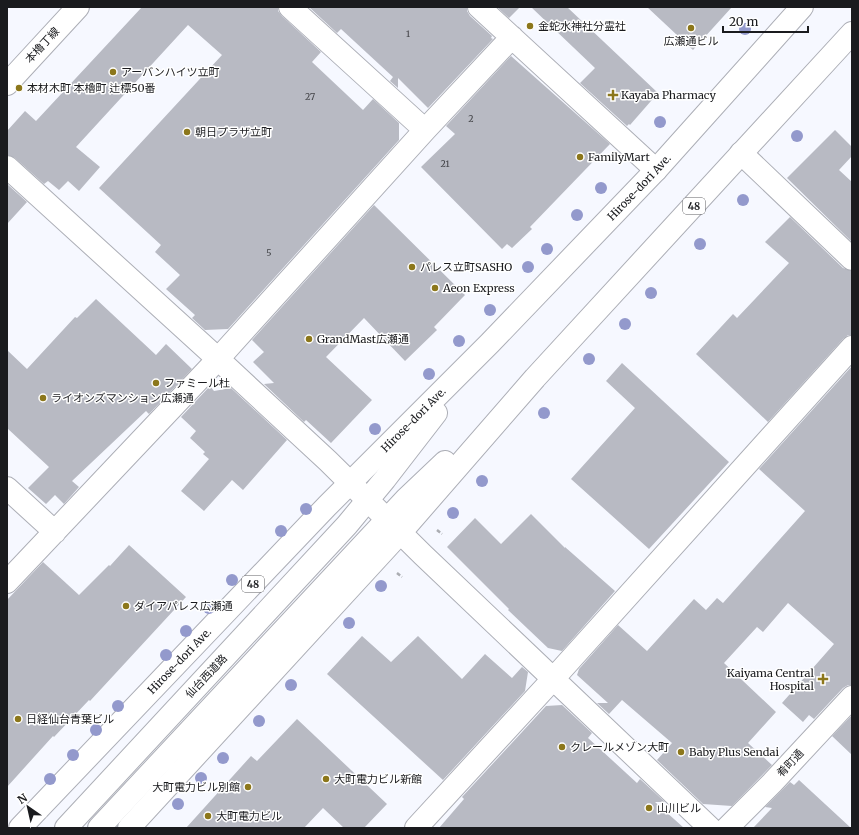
<svg xmlns="http://www.w3.org/2000/svg" width="859" height="835" font-family="Merriweather,'Noto Sans JP',serif">
<rect width="100%" height="100%" fill="#f6f8ff"/>
<path fill="#b8bac3" d="M142,7H278V11L282,16L321,52L312,62L363,110L373,99L399,123V140L228,329L205,330L192,318L195,315L166,289L180,275L155,252L161,245L99,188L222,55L188,25L76,147L100,167L79,191L68,181L59,190L48,181L44,184L15,158L7,155V131L25,111L36,121Z
M309,7H467V11L470,16L492,36L491,38L493,39L428,108L398,78V88L390,81L393,77L341,29L337,33Z
M497,7H520L509,18Z
M531,7H567L658,93L630,125L629,124L627,126L580,83L595,68Z
M647,7H732L693,50Z
M511,56L610,144L530,227L532,229L512,248L507,244L502,249L421,167L455,134L446,126Z
M835,130L852,147V156L839,170L852,182V242L787,178Z
M7,184L27,202L7,224Z
M374,205L465,295L434,327L437,330L405,361L364,318L326,357L372,400L331,443L306,420L304,422L264,384L274,383L253,362L264,352L252,340Z
M790,217L843,268L852,271V335H848L843,339L768,422L696,354L733,314L737,318L789,263L765,242Z
M96,299L156,355L166,344L192,369L149,414L146,411L72,481L79,487L64,504L55,495L46,504L28,488L49,467L7,428V350L27,369L75,317L77,318Z
M622,363L729,462L649,549L571,479L635,408L606,381Z
M852,366V685H848L843,688L814,719L809,715L803,722L782,703L834,644L788,603L763,632L757,627L724,663L776,712L748,743L772,765L732,806L703,804L657,760L672,743L622,700L609,714L597,703H608L577,675L579,669L618,625L647,651L694,599L706,610L717,598L723,603L805,511L759,469Z
M210,386L214,391L231,388L287,440L243,490L232,480L204,511L181,491L209,459L203,454L205,452L190,438L196,431L181,417Z
M531,514L565,548V547L615,591L562,651L548,648L508,610L509,609L447,547L475,518L501,544Z
M129,545L186,597L90,701L89,700L54,737L53,736L7,787V600L43,562L79,595L109,565L110,566Z
M362,636L391,662L418,636L462,679L485,654L512,678L522,667L528,672L525,691L443,780L327,674Z
M562,705L592,733L588,738L637,783L640,779L665,802H655L684,828H439L464,799L462,797L546,706Z
M852,715V755L832,736Z
M297,719L387,804L364,828H344L323,808L304,828H186L251,756L257,761Z
M799,780L851,828H753L772,808L765,807L790,782L794,785Z"/>
<g fill="none" stroke-linecap="round" stroke-linejoin="round">
<g stroke="#acaeb6" stroke-width="24">
<path id="street" d="M290,7L425,130
M479,7L656,170
M7,84L78,7
M741,153L852,259
M7,167L218,359L328,461L423,555L710,828
M7,488L55,532
M7,582L218,359L425,130L512,37
M416,828L554,678L852,347
M727,828L772,783L852,697"/>
</g>
<g stroke="#acaeb6" stroke-width="24">
<g id="highway">
<path id="s1" d="M20,828L327,506L490,343L656,170L802,7"/>
<path d="M66,828L347,525L385,479L436,413"/>
<path d="M99,828L406,499L445,462"/>
<path d="M129,828L401,532L535,378L852,33"/>
</g>
</g>
<path stroke="#abadb2" stroke-width="2.5" stroke-dasharray="4 2" stroke-linecap="butt" d="M437,530L442,534
M397,573L402,577"/>
<use href="#street" stroke="#fff" stroke-width="22"/>
<use href="#highway" stroke="#fff" stroke-width="22"/>
</g>
<g fill="#9399cc">
<circle cx="745" cy="29" r="6"/>
<circle cx="660" cy="122" r="6"/>
<circle cx="797" cy="136" r="6"/>
<circle cx="601" cy="188" r="6"/>
<circle cx="743" cy="200" r="6"/>
<circle cx="577" cy="215" r="6"/>
<circle cx="700" cy="244" r="6"/>
<circle cx="547" cy="249" r="6"/>
<circle cx="528" cy="267" r="6"/>
<circle cx="651" cy="293" r="6"/>
<circle cx="490" cy="310" r="6"/>
<circle cx="625" cy="324" r="6"/>
<circle cx="459" cy="341" r="6"/>
<circle cx="589" cy="359" r="6"/>
<circle cx="429" cy="374" r="6"/>
<circle cx="544" cy="413" r="6"/>
<circle cx="375" cy="429" r="6"/>
<circle cx="482" cy="481" r="6"/>
<circle cx="306" cy="509" r="6"/>
<circle cx="453" cy="513" r="6"/>
<circle cx="281" cy="531" r="6"/>
<circle cx="232" cy="580" r="6"/>
<circle cx="381" cy="586" r="6"/>
<circle cx="209" cy="608" r="6"/>
<circle cx="349" cy="623" r="6"/>
<circle cx="186" cy="631" r="6"/>
<circle cx="166" cy="655" r="6"/>
<circle cx="291" cy="685" r="6"/>
<circle cx="118" cy="706" r="6"/>
<circle cx="259" cy="721" r="6"/>
<circle cx="96" cy="730" r="6"/>
<circle cx="73" cy="755" r="6"/>
<circle cx="223" cy="758" r="6"/>
<circle cx="201" cy="778" r="6"/>
<circle cx="50" cy="779" r="6"/>
<circle cx="178" cy="804" r="6"/>
</g>
<g fill="#8c771b" stroke="#fff" stroke-width="1.5">
<circle cx="530" cy="26" r="4"/>
<circle cx="691" cy="28" r="4"/>
<circle cx="113" cy="72" r="4"/>
<circle cx="19" cy="88" r="4"/>
<path d="M611 89h4v4h4v4h-4v4h-4v-4h-4v-4h4z"/>
<circle cx="187" cy="132" r="4"/>
<circle cx="580" cy="157" r="4"/>
<circle cx="412" cy="267" r="4"/>
<circle cx="435" cy="288" r="4"/>
<circle cx="309" cy="339" r="4"/>
<circle cx="156" cy="383" r="4"/>
<circle cx="43" cy="398" r="4"/>
<circle cx="126" cy="606" r="4"/>
<path d="M821 673h4v4h4v4h-4v4h-4v-4h-4v-4h4z"/>
<circle cx="18" cy="719" r="4"/>
<circle cx="562" cy="747" r="4"/>
<circle cx="681" cy="752" r="4"/>
<circle cx="326" cy="779" r="4"/>
<circle cx="248" cy="787" r="4"/>
<circle cx="649" cy="808" r="4"/>
<circle cx="208" cy="816" r="4"/>
</g>
<g text-anchor="middle" stroke-width="3" stroke-linejoin="round" paint-order="stroke">
<g font-size="9" fill="#424347">
<text x="408" y="37">1</text>
<text x="310" y="100">27</text>
<text x="471" y="122">2</text>
<text x="445" y="167">21</text>
<text x="269" y="256">5</text>
</g>
<g fill="#fff" stroke="#5f5f62" stroke-width="1">
<rect x="683" y="198" width="22" height="16" rx="3"/>
<rect x="242" y="576" width="22" height="16" rx="3"/>
</g>
<g font-size="10" font-weight="bold" fill="#1a1b1e">
<text x="694" y="210">48</text>
<text x="253" y="588">48</text>
</g>
<g font-size="11" fill="#1a1b1e" stroke="#fff" text-anchor="start">
<text x="538" y="30">金蛇水神社分霊社</text>
<text x="691" y="45" text-anchor="middle">広瀬通ビル</text>
<text x="121" y="76">アーバンハイツ立町</text>
<text x="27" y="92">本材木町 本櫓町 辻標50番</text>
<text x="621" y="99">Kayaba Pharmacy</text>
<text x="195" y="136">朝日プラザ立町</text>
<text x="588" y="161">FamilyMart</text>
<text x="420" y="271">パレス立町SASHO</text>
<text x="443" y="292">Aeon Express</text>
<text x="317" y="343">GrandMast広瀬通</text>
<text x="164" y="387">ファミール杜</text>
<text x="51" y="402">ライオンズマンション広瀬通</text>
<text x="134" y="610">ダイアパレス広瀬通</text>
<text x="814" y="677" text-anchor="end">Kaiyama Central<tspan x="814" dy="13">Hospital</tspan></text>
<text x="26" y="723">日経仙台青葉ビル</text>
<text x="570" y="751">クレールメゾン大町</text>
<text x="689" y="756">Baby Plus Sendai</text>
<text x="334" y="783">大町電力ビル新館</text>
<text x="240" y="791" text-anchor="end">大町電力ビル別館</text>
<text x="657" y="812">山川ビル</text>
<text x="216" y="820">大町電力ビル</text>
</g>
<g font-size="11" fill="#1a1b1e" stroke="#fff">
<text transform="translate(42 45) rotate(-47)" y="4">本櫓丁線</text>
<text dy="4" stroke="none"><textPath href="#s1" startOffset="891">Hirose-dori Ave.</textPath></text>
<text dy="4" stroke="none"><textPath href="#s1" startOffset="567">Hirose-dori Ave.</textPath></text>
<text dy="4" stroke="none"><textPath href="#s1" startOffset="231">Hirose-dori Ave.</textPath></text>
<text transform="translate(206 676) rotate(-47)" y="4">仙台西道路</text>
<text transform="translate(790 763) rotate(-47)" y="4">肴町通</text>
</g>
</g>
<rect width="859" height="835" fill="none" stroke="#1a1b1e" stroke-width="16"/>
<g transform="translate(28 807) rotate(326)" stroke="#ffffff" stroke-width="3" paint-order="stroke">
<path d="M0-3L7 15L0 10L-7 15Z" fill="#1a1b1e"/>
<text y="-6" font-size="11" font-weight="bold" text-anchor="middle" fill="#1a1b1e">N</text>
</g>
<path d="M723 26v6h85v-6" fill="none" stroke="#1a1b1e" stroke-width="2"/>
<text x="729" y="26" font-size="12" fill="#1a1b1e" stroke="#ffffff" stroke-width="3" paint-order="stroke">20 m</text>
</svg>
